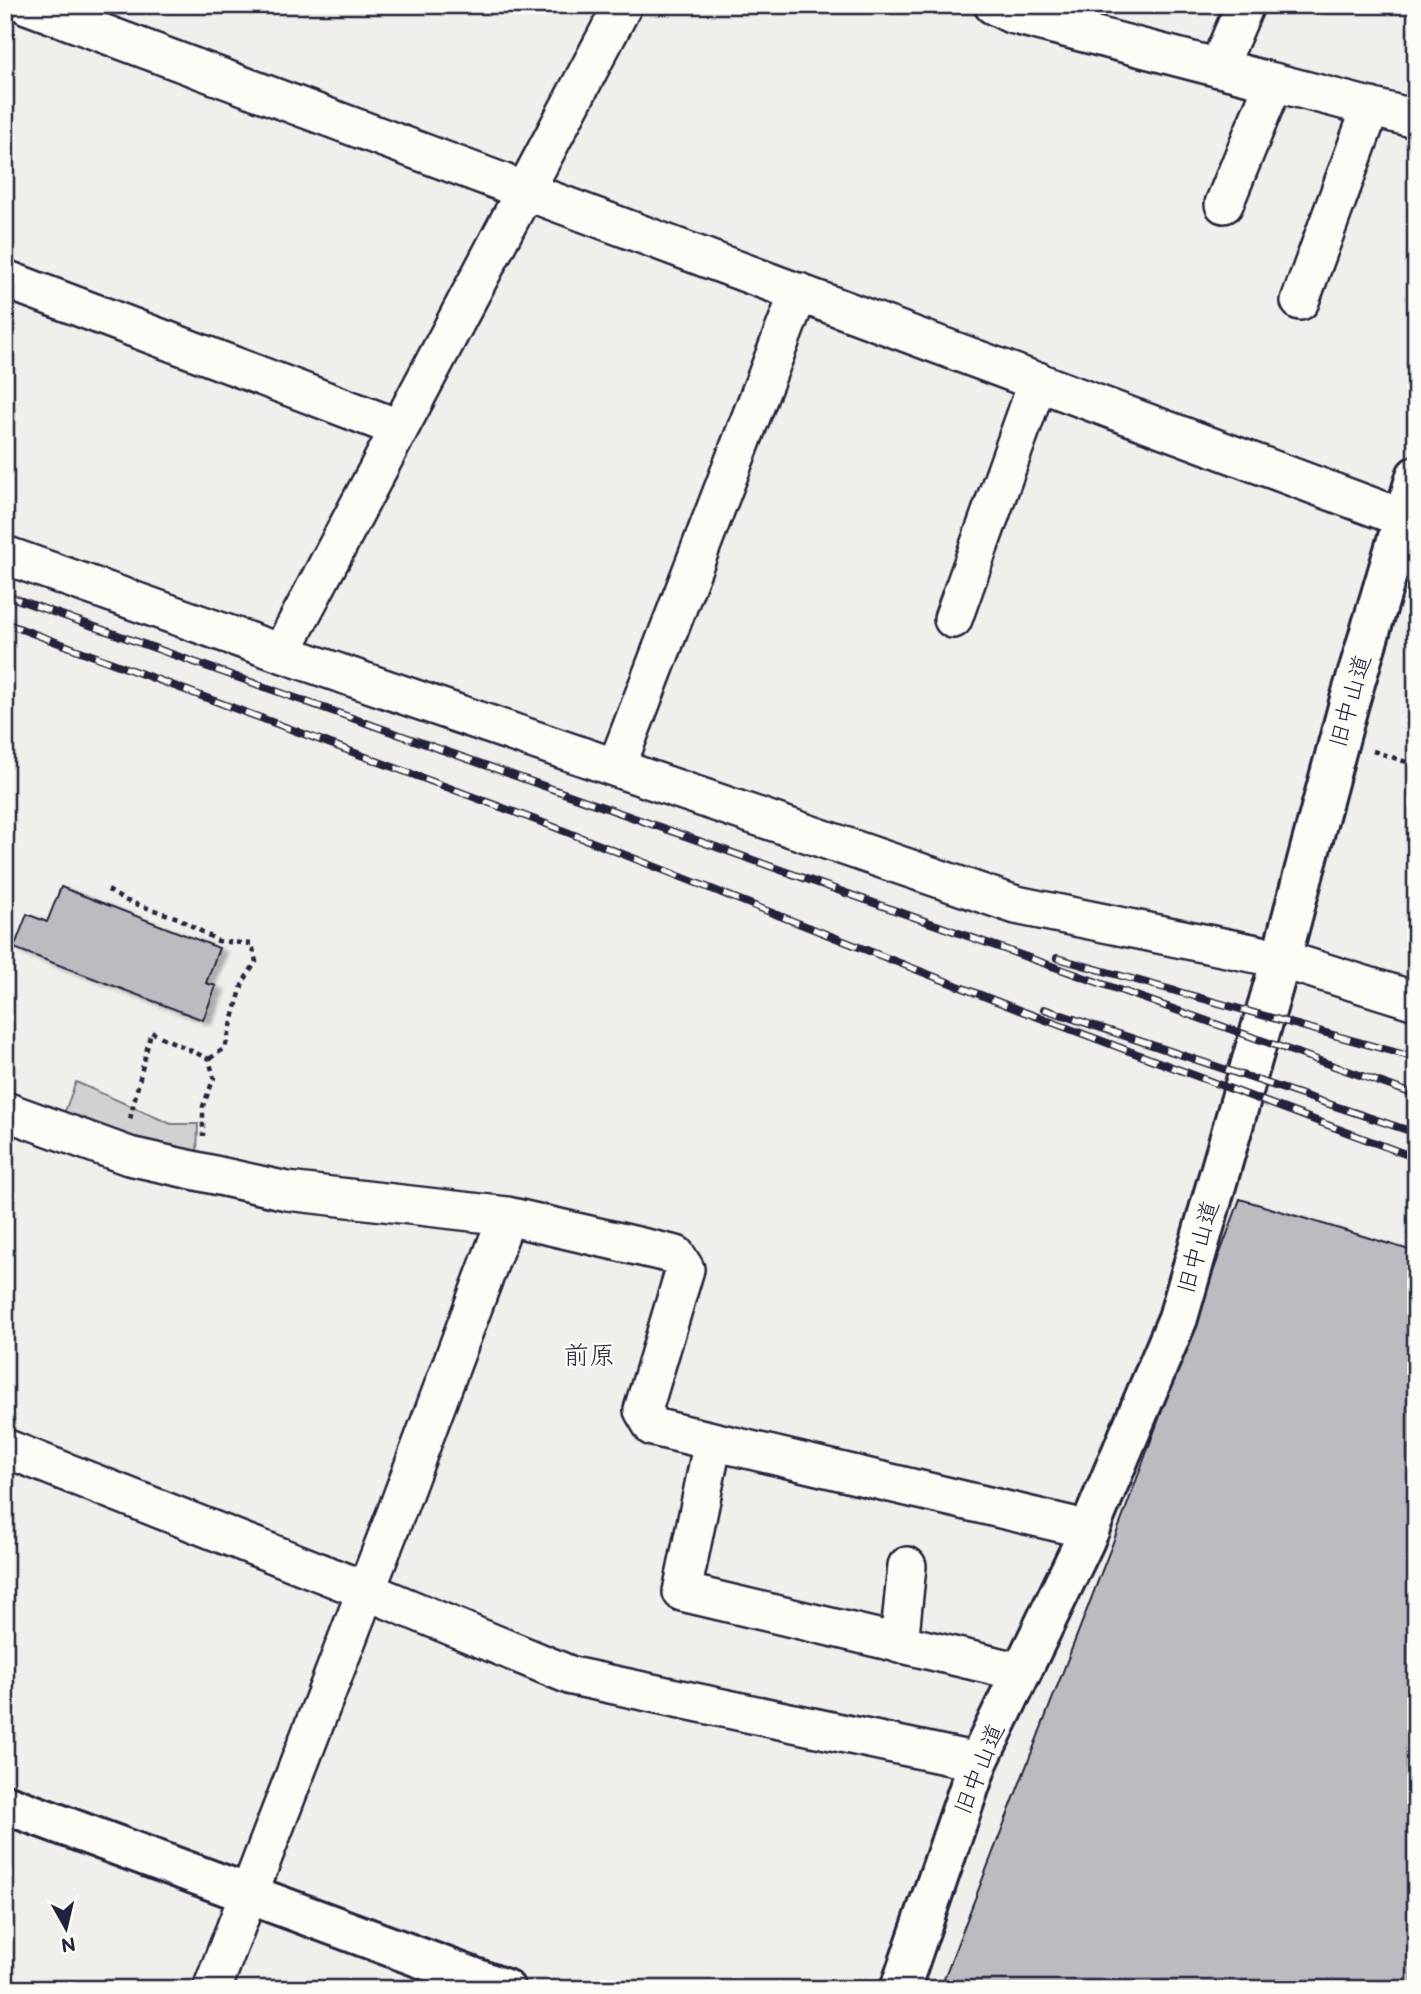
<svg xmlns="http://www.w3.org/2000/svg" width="1421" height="1994" font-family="'Balsamiq Sans','Klee One',sans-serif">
<defs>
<filter id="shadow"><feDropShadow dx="8" dy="4.5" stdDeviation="2" flood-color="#0004"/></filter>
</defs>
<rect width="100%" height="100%" fill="#f0efec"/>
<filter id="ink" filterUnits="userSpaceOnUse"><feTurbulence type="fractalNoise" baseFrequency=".0143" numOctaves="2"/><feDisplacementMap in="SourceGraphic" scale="14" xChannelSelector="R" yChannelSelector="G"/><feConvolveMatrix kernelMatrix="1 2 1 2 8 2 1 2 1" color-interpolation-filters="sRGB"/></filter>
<g filter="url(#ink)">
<path fill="#d2d1d1" stroke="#7a7a86" stroke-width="2" d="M76,1082L171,1124H198L197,1156L60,1124Z"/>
<path fill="#bcbcc0" stroke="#22223b" stroke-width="2" filter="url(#shadow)" d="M61,887L219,948L206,983L216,986L203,1020L14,948L27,914L47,922Z
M1240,1199L1416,1252V1989H940L1122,1519Z"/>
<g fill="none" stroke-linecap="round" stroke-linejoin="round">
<g stroke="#22223b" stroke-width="42">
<path id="street" d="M27,5L1416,523
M993,5L1011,14L1416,119
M1218,68L1245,5
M1224,204L1274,82
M5,279L398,428
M1300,301L1371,107
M5,555L281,653L1016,905L1281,959L1416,1001
M953,619L1038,381
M281,653L623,5
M616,768L799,292
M5,1111L129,1156L287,1191L507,1216L676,1255L685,1269L643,1410L653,1427L1090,1530
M713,1441L682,1592L1021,1672
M5,1448L367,1591L572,1676L978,1762
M899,1644L907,1566
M212,1989L396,1513L507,1216"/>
</g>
<g stroke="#22223b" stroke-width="44">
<path id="secondary" d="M5,1804L505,1989
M900,1989L978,1762L1084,1542L1178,1318L1281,959L1349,703L1416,476"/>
</g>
<path stroke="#22223b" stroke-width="4.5" stroke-dasharray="5 5" stroke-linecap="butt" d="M1373,751L1416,765
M108,890L124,900L178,918L218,941L252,944L256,962L243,982L225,1048L209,1059
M130,1119L151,1032L209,1059L214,1078L203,1106V1136"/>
<use href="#street" stroke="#fdfcf7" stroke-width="37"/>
<use href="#secondary" stroke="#fdfcf7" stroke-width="38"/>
<g stroke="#22223b" stroke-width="8">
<path id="rail" d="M5,595L1416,1095
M5,623L549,825L1019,1010L1416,1158
M1057,958L1416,1058
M1044,1009L1416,1133"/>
</g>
<use href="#rail" stroke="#fdfcf7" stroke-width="5" stroke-dasharray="16" stroke-linecap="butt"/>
</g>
</g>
<g text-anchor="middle" stroke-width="5" stroke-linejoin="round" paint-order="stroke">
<g font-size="24" fill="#22223b" stroke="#fdfcf7">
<text transform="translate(1350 701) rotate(-74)" y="8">旧中山道</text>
<text transform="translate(1198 1247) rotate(-74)" y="8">旧中山道</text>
<text transform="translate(979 1769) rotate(-68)" y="8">旧中山道</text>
</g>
<g font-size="26" fill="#22223b" stroke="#fdfcf7">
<text x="589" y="1364">前原</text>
</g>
</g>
<rect width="1421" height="1994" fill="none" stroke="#fdfcf7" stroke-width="28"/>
<rect x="14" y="14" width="1393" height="1966" fill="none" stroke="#22223b" stroke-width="2.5" filter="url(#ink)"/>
<g transform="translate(66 1928) rotate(172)" stroke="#fdfcf7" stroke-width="5" paint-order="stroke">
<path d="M0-5L12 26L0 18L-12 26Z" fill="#22223b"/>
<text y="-10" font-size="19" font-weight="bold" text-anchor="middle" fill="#22223b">N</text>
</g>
</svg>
